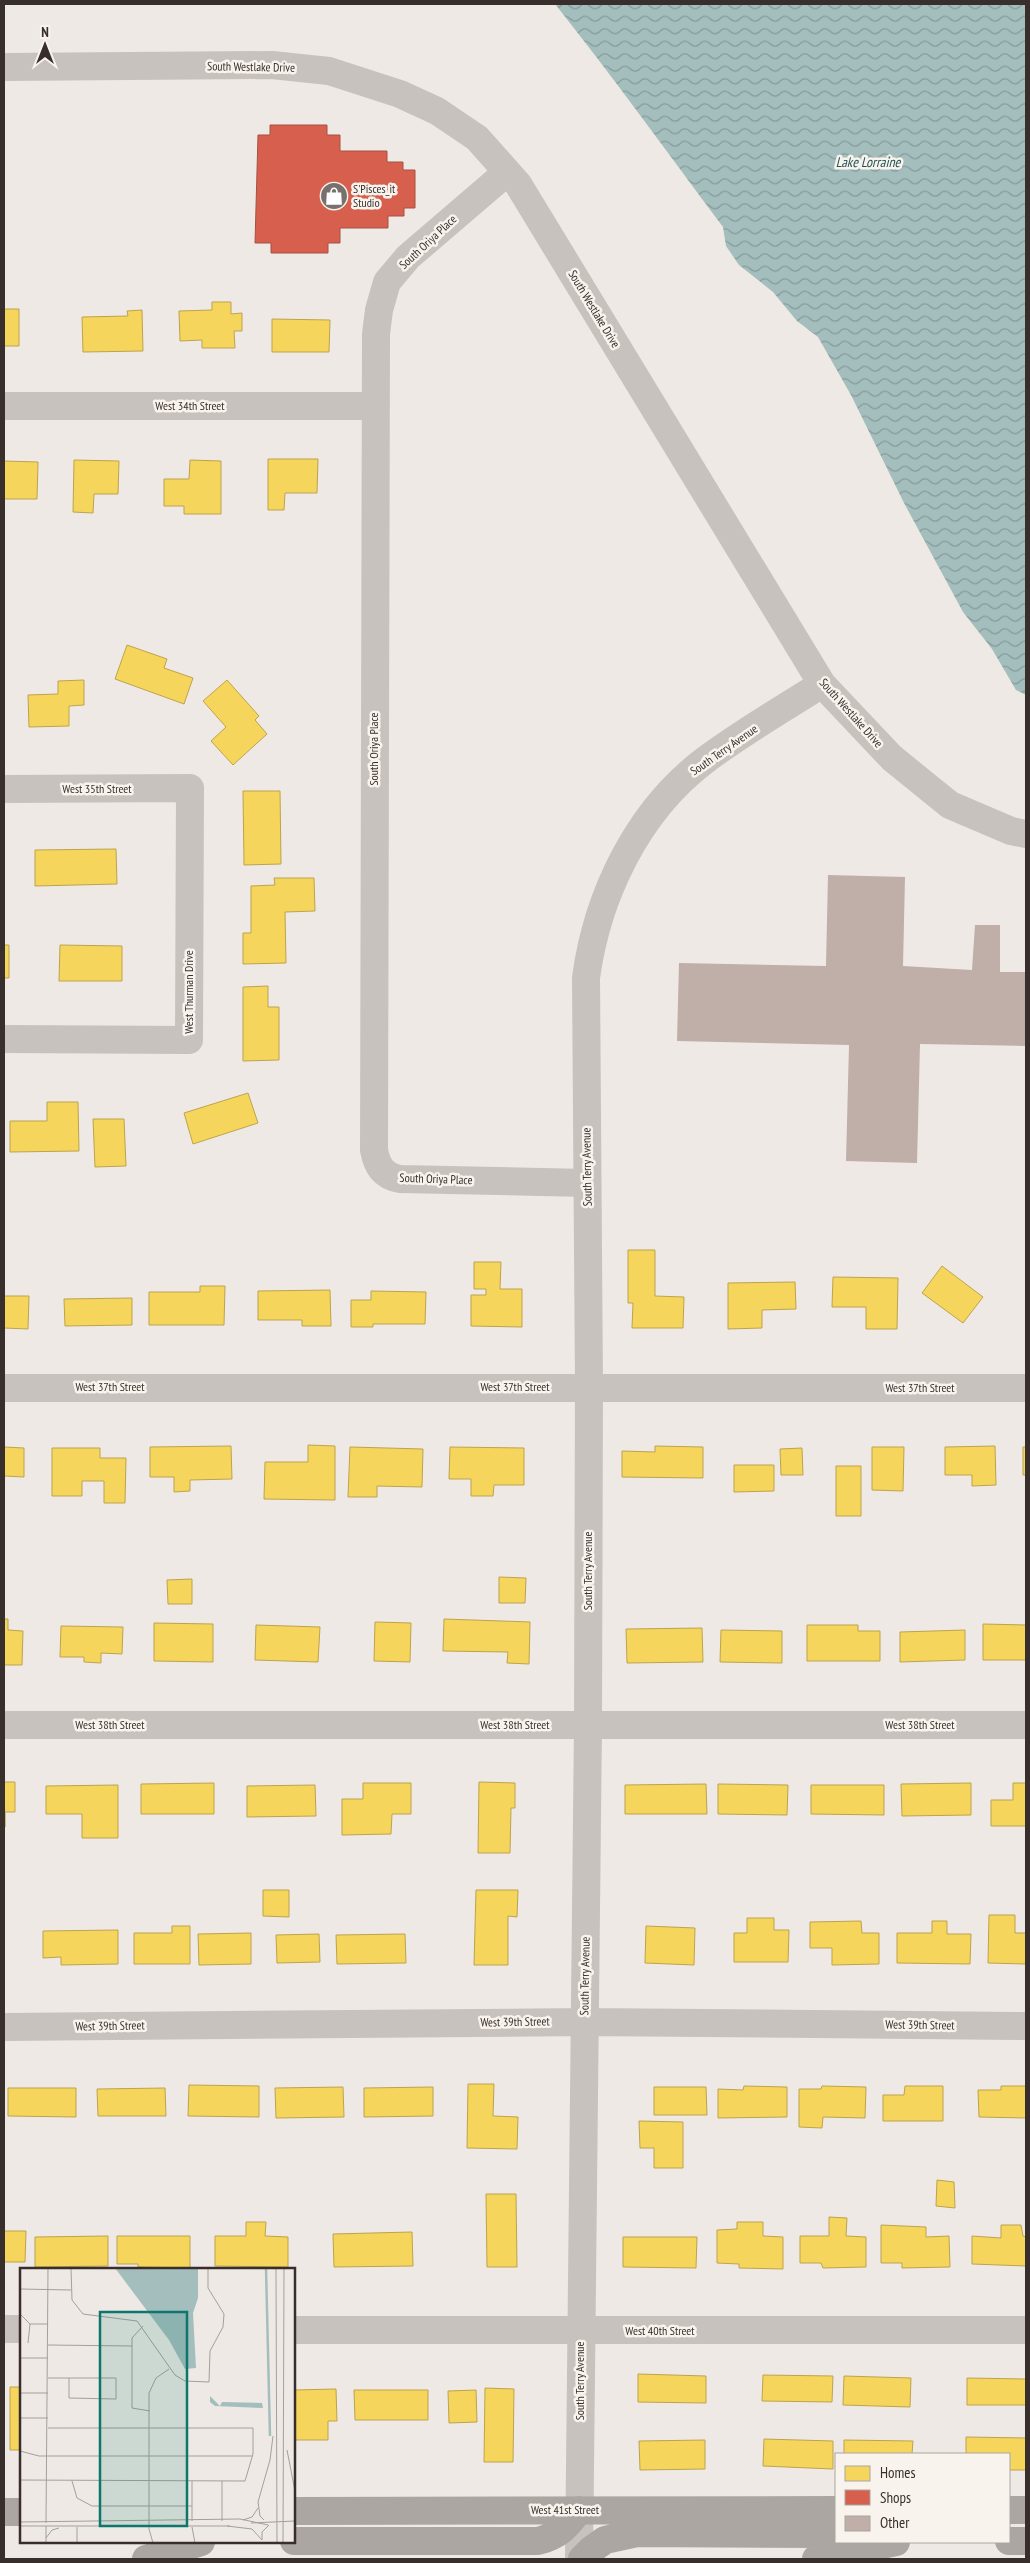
<svg xmlns="http://www.w3.org/2000/svg" width="1030" height="2563" font-family="'PT Sans Narrow',sans-serif">
<defs>
<pattern id="water-waves" width="16" height="10" patternUnits="userSpaceOnUse" patternTransform="scale(1.25)"><rect width="16" height="10" fill="#a3bebd"/><path d="M0 5q4-4 8 0t8 0" fill="none" stroke="#869b9a"/></pattern>
</defs>
<rect width="100%" height="100%" fill="#eee9e4"/>
<path fill="url(#water-waves)" d="M555,4H1026V695L1016,690L992,649L963,612L904,503L851,395L818,337L797,321L773,292L739,265L726,246L723,227C667,152 613,77 555,4Z"/>
<path fill="#f6d55c" stroke="#bda34e" d="M212,302H231V314L242,313V331H234L235,348H202V340L180,341L179,311L212,310Z
M4,309H19V346H4Z
M142,310L143,351L83,352L82,317L128,316L127,311Z
M272,319L330,320L329,352H272Z
M268,459H318L317,493H285L284,510H268Z
M74,460L119,461L118,494H94L93,513L73,512Z
M190,460L221,461V514H184V506H164V479H189Z
M4,461L38,462L37,499H4Z
M127,645L167,659L164,668L193,678L184,704L115,679Z
M84,680V705L69,706V726L29,727L28,695L58,694V681Z
M227,680L259,716L255,720L267,734L233,765L211,741L226,727L203,701Z
M243,791H280L281,864L244,865Z
M116,849L117,884L35,886V850Z
M274,878H314L315,911L285,912L286,963L243,964V933H251V886L275,885Z
M4,945H9V978H4Z
M60,945L122,946V981H59Z
M268,986V1007H279V1060L243,1061V987Z
M248,1093L258,1123L193,1144L184,1113Z
M47,1102H78L79,1151L10,1152V1121H47Z
M93,1119H124L126,1166L95,1167Z
M628,1250H655V1296L684,1297L683,1328H632L633,1303H628Z
M474,1262H501L500,1289H522V1327L471,1326V1295H486V1289H474Z
M942,1266L983,1297L963,1323L922,1293Z
M833,1277L898,1278L897,1329H866V1307H832Z
M795,1282L796,1309L762,1310V1328L728,1329V1283Z
M200,1286H225L224,1325H149V1292H200Z
M330,1290L331,1326H302V1320H258V1291Z
M371,1291L426,1292L425,1324H373V1327H351V1300H371Z
M4,1296H29L28,1329L4,1328Z
M132,1298V1325L65,1326L64,1299Z
M308,1445L335,1446V1500L264,1499L265,1462H308Z
M231,1446L232,1479L190,1480V1491L174,1492V1477H150V1447Z
M655,1446L703,1447V1478L622,1477V1451L655,1452Z
M995,1446L996,1485L972,1486V1475H945V1447Z
M4,1447L24,1448V1477L4,1476Z
M350,1447L423,1449L422,1487L377,1486V1497H348Z
M450,1447L524,1448V1485H494L493,1496H471V1479H449Z
M872,1447H904L903,1491L872,1490Z
M1023,1447H1026V1475H1023Z
M52,1448H100V1458H126L125,1503H104V1481H82V1496H52Z
M802,1448L803,1475H781L780,1449Z
M734,1465H774V1491L734,1492Z
M836,1466H861V1516H836Z
M499,1577L526,1578L525,1603H499Z
M192,1579V1604H168L167,1580Z
M4,1619H8V1630L23,1631L22,1665H4Z
M444,1619L530,1622L529,1664L507,1663L508,1652L443,1651Z
M375,1622L411,1623L410,1662L374,1661Z
M154,1623L213,1624V1662L154,1661Z
M983,1624L1026,1625V1660H983Z
M256,1625L320,1627L318,1662L255,1660Z
M807,1625H858V1631H880V1661H807Z
M61,1626L123,1627L122,1654L101,1653V1663L84,1662V1657H60Z
M702,1628L703,1662L627,1663L626,1629Z
M721,1630L782,1631V1663L720,1662Z
M965,1630V1660L900,1662V1632Z
M4,1782H15V1812H5V1827Z
M479,1782L515,1783V1808H511L510,1853H478Z
M214,1783V1814H141V1784Z
M363,1783H411V1814H392L391,1834L342,1835V1799H363Z
M971,1783V1815L902,1816L901,1784Z
M1013,1783H1026V1826H991V1800H1013Z
M706,1784L707,1814H625V1785Z
M718,1784L788,1785L787,1815L718,1814Z
M118,1785V1838H82V1814H46V1786Z
M315,1785L316,1816L247,1817V1786Z
M811,1785H884V1815L811,1814Z
M263,1890H289V1917L263,1916Z
M476,1890H518L517,1917L508,1916V1965H474Z
M989,1915H1015V1933H1026V1964L988,1963Z
M747,1918H774V1930H789L788,1962H734V1933H747Z
M861,1921L862,1933H879V1964L832,1965V1948H810V1922Z
M932,1921H947V1934H971L970,1964L897,1963V1933H932Z
M172,1926H190V1964H134V1933H172Z
M646,1926L695,1928L694,1965L645,1963Z
M118,1930V1964L61,1965V1957L43,1958V1931Z
M251,1933V1964L199,1965L198,1934Z
M319,1934L320,1962L277,1963L276,1935Z
M405,1934L406,1963L337,1964L336,1935Z
M468,2084H494L493,2116L518,2117L517,2149L467,2148Z
M189,2085L259,2086V2117L188,2116Z
M744,2086L787,2087V2117L718,2118V2089L743,2090Z
M822,2086L866,2087L865,2118L823,2117L822,2128L799,2127V2089H821Z
M905,2086H943V2121H883V2095H904Z
M1001,2086H1026V2118L979,2117L978,2090H1001Z
M343,2087L344,2117L276,2118L275,2088Z
M433,2087V2116L364,2117V2088Z
M654,2087H706L707,2115H654Z
M8,2088H76V2117L8,2116Z
M165,2088L166,2116H98L97,2089Z
M639,2121L683,2122V2168H654V2148H640Z
M937,2180L954,2182L955,2208L936,2206Z
M486,2194H516L517,2267H487Z
M829,2217L847,2218L846,2236L866,2237V2267L823,2268L821,2263H800V2236H829Z
M246,2222H266L265,2236L288,2237V2267L215,2266V2236H246Z
M737,2222H763V2236L783,2237V2269L739,2268V2264L717,2263V2230L737,2229Z
M881,2225L926,2227V2237L949,2236L950,2267L902,2268V2263H881Z
M1001,2225H1021L1023,2236L1026,2237V2266L972,2264V2236L1001,2238Z
M4,2231H26L25,2262H4Z
M412,2232L413,2266L334,2267L333,2234Z
M108,2236V2266L35,2267V2237Z
M117,2236H190V2268L138,2267V2264H117Z
M623,2237H697L696,2268L623,2267Z
M638,2374L706,2376V2403L638,2402Z
M763,2375L833,2376L832,2402L762,2401Z
M844,2376L911,2378L910,2407L843,2405Z
M967,2378L1026,2379V2405H967Z
M10,2387H21V2450H10Z
M485,2388L514,2389L513,2462H484Z
M336,2389L337,2421H328V2440H294V2390Z
M354,2390H428V2420H355Z
M476,2390L477,2422L449,2423L448,2391Z
M966,2437L1026,2438V2470H1009V2454H966Z
M764,2439L833,2441V2469L763,2466Z
M705,2440V2469L640,2470L639,2441Z
M844,2440L913,2441L912,2454H844Z"/>
<path fill="#d6604d" stroke="#a75143" d="M270,125H327V135H340V151H387V162H403V170H415V208H404V216H388V228H340V243H328V253H271V243H255L258,135H270Z"/>
<path fill="#c0aea8" d="M828,875L905,877L903,966L972,970L975,925H1000V972H1026V1046L920,1044L917,1163L846,1161L849,1045L677,1041L679,963L826,966Z"/>
<g fill="none" stroke-linecap="round" stroke-linejoin="round">
<path stroke="#c7c2be" stroke-width="28" d="M4,67L272,65L329,71L400,94L437,111L477,138L518,184L822,684L892,758L950,805L1011,831L1026,834
M507,172L408,257L387,282L379,310L376,334L374,1150C377,1166 383,1176 400,1179L587,1183
M4,406H376
M4,789L190,788L189,1040L4,1039
M4,1388H1026
M4,1725H1026
M4,2027L585,2022L1026,2026
M4,2329H21
M294,2330H1026
M579,2559L588,1725L589,1387L586,978C597,896 637,812 704,761C741,733 783,709 822,684"/>
<path stroke="#aca6a3" stroke-width="28" d="M1009,2510H1026
M294,2511L836,2510
M4,2512H21
M294,2541H538C558,2536 567,2527 579,2510
M1009,2541H1026
M146,2559L201,2542
M582,2559L591,2550L605,2540L637,2533L823,2534L836,2531
M816,2559L896,2542"/>
</g>
<defs>
<g id="shop-disc" transform="scale(1.4375)"><circle r="9.5" fill="#78706c" stroke="#f9f3ed"/><path d="M-5-2.5h2.3a2.7 3.5 0 0 1 5.4 0H5L5.5 6h-11ZM-1.5-2.5h3a1.5 2.3 0 0 0-3 0Z" fill="#fff"/></g>
</defs>
<g fill-rule="evenodd">
<use href="#shop-disc" x="334" y="196"/>
</g>
<g text-anchor="middle" stroke-width="5" stroke-linejoin="round" paint-order="stroke">
<g font-size="12" fill="#382f2c" stroke="#f9f3ed">
<text transform="translate(251 67) rotate(1)" y="4">South Westlake Drive</text>
<text transform="translate(428 242) rotate(-43)" y="4">South Oriya Place</text>
<text transform="translate(594 309) rotate(59)" y="4">South Westlake Drive</text>
<text x="190" y="410">West 34th Street</text>
<text transform="translate(851 713) rotate(48)" y="4">South Westlake Drive</text>
<text transform="translate(374 749) rotate(-90)" y="4">South Oriya Place</text>
<text transform="translate(724 750) rotate(-35)" y="4">South Terry Avenue</text>
<text x="97" y="793">West 35th Street</text>
<text transform="translate(189 992) rotate(-90)" y="4">West Thurman Drive</text>
<text transform="translate(587 1167) rotate(-91)" y="4">South Terry Avenue</text>
<text transform="translate(436 1179) rotate(2)" y="4">South Oriya Place</text>
<text x="110" y="1391">West 37th Street</text>
<text x="515" y="1391">West 37th Street</text>
<text x="920" y="1392">West 37th Street</text>
<text transform="translate(588 1571) rotate(-90)" y="4">South Terry Avenue</text>
<text x="110" y="1729">West 38th Street</text>
<text x="515" y="1729">West 38th Street</text>
<text x="920" y="1729">West 38th Street</text>
<text transform="translate(585 1976) rotate(-89)" y="4">South Terry Avenue</text>
<text transform="translate(515 2022) rotate(-1)" y="4">West 39th Street</text>
<text transform="translate(920 2025) rotate(1)" y="4">West 39th Street</text>
<text transform="translate(110 2026) rotate(-1)" y="4">West 39th Street</text>
<text x="660" y="2335">West 40th Street</text>
<text transform="translate(580 2381) rotate(-90)" y="4">South Terry Avenue</text>
<text x="565" y="2514">West 41st Street</text>
</g>
<g font-size="12" fill="#382f2c" stroke="#f9f3ed" text-anchor="start">
<text x="353" y="193">S'Pisces_it<tspan x="353" dy="14">Studio</tspan></text>
</g>
<g font-size="14" font-style="italic" fill="#245556" stroke="#f9f3ed">
<text x="868" y="167">Lake Lorraine</text>
</g>
</g>
<g transform="translate(20 2268)">
<rect width="275" height="275" fill="#eee9e4"/>
<path d="M95,0H178V30L173,45L176,100L165,101L149,72ZM190,128L200,138L202,134L242,135L243,140L195,138L190,134Z" fill="#a3bebd"/>
<path fill="none" stroke="#a3bebd" stroke-width="2.5" d="M246,0L250,168"/>
<path fill="none" stroke="#a59f9a" stroke-width="1" d="M51,0L52,32L63,46L117,53L155,107L165,113L189,114L190,83L203,59L204,46L188,20V0M256,0L257,275M0,21L51,22M0,46L10,56H28M123,58L112,70V140L130,143M8,75L10,56M28,77L112,78M0,90H28M28,110H96V131L49,130V110M0,125H28M0,150H28M267,182L275,223M0,183L19,188H232M0,212L225,213L233,186V160H28M52,213L57,230L72,238H172M202,213V253M223,252L232,249L238,240M244,252L240,248L238,234L250,192L253,168M172,253V213M0,254L220,251L248,257M26,255L28,0M231,255L275,253M0,258H210M26,258V275M207,258L232,261L242,272M57,259V275M172,259L175,275M26,270L32,262L39,260M242,272V264L249,257M133,275L129,261V125L136,110L149,101M263,275L264,0"/>
<path fill="#0f766e" fill-opacity="0.15" stroke="#0f766e" stroke-width="2.5" d="M80,44H167V258H80Z"/>
<rect width="275" height="275" fill="none" stroke="#382f2c" stroke-width="2.5"/>
</g>
<rect width="1030" height="2563" fill="none" stroke="#382f2c" stroke-width="10"/>
<rect x="835" y="2453" width="175" height="90" fill="#f9f3ed" stroke="#aca5a0"/>
<rect x="845" y="2466" width="25" height="15" fill="#f6d55c" stroke="#aca5a0"/>
<text x="880" y="2478" font-size="15" fill="#382f2c">Homes</text>
<rect x="845" y="2490" width="25" height="15" fill="#d6604d" stroke="#aca5a0"/>
<text x="880" y="2503" font-size="15" fill="#382f2c">Shops</text>
<rect x="845" y="2516" width="25" height="15" fill="#c0aea8" stroke="#aca5a0"/>
<text x="880" y="2528" font-size="15" fill="#382f2c">Other</text>
<g transform="translate(45 45)" stroke="#f9f3ed" stroke-width="4" paint-order="stroke">
<path d="M0-4L9 19L0 12L-9 19Z" fill="#382f2c"/>
<text y="-8" font-size="14" font-weight="bold" text-anchor="middle" fill="#382f2c">N</text>
</g>
</svg>
